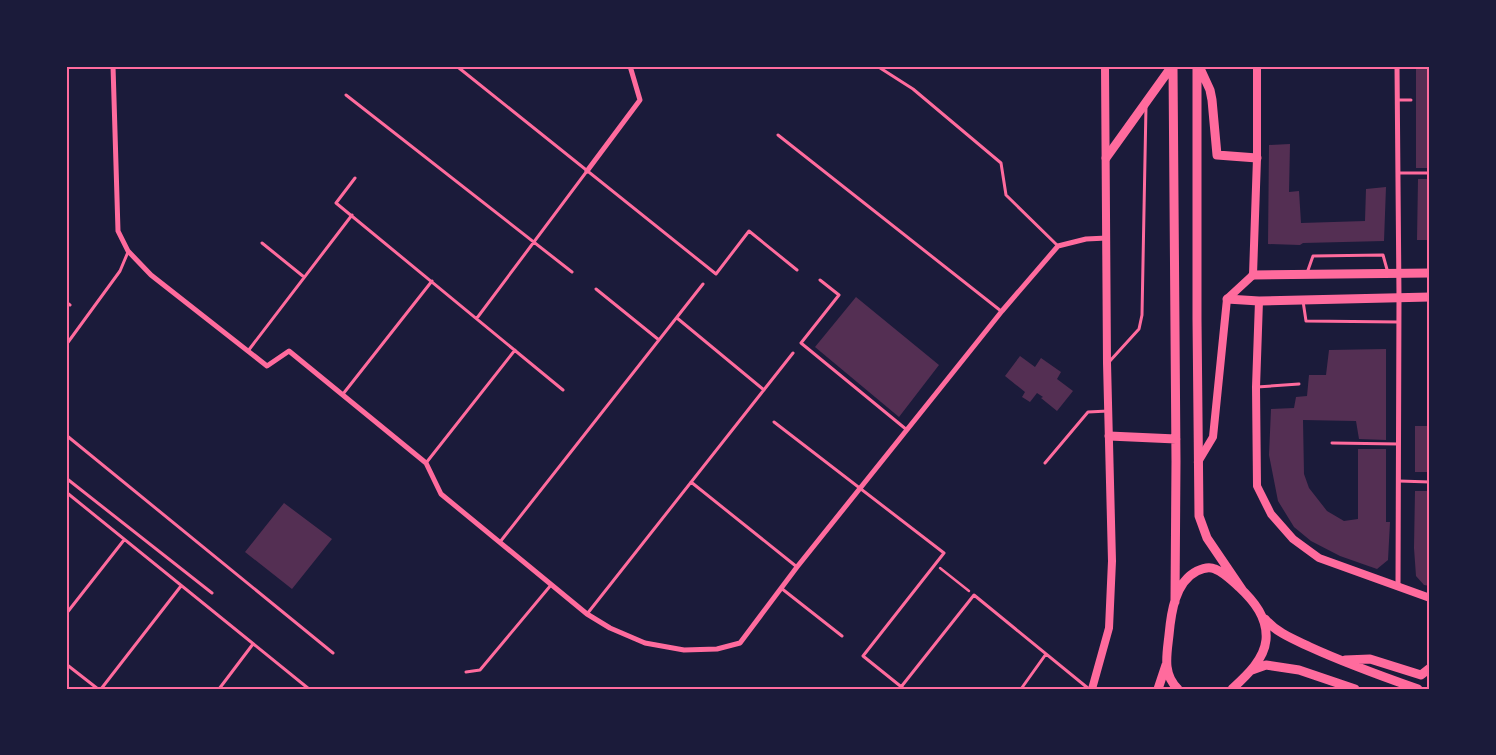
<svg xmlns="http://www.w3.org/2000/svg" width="1496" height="755" font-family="'Public Sans',sans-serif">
<rect width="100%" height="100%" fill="#1b1b3a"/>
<path fill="#542f53" d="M1416,66H1430V168H1416Z
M1290,144L1289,192L1299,191L1301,223L1365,221L1366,189L1386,187L1384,241L1303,243L1300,245L1268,244L1269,145Z
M1418,179H1430V240H1417Z
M856,297L939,365L899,417L815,347Z
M1386,349V440L1359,439L1356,421L1303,420L1304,474L1309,488L1327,511L1344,521L1358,519V449H1386V522H1390L1388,560L1377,569L1340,556L1311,541L1294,527L1278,501L1269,455L1271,409L1294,408L1296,397L1307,396L1309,375H1326L1329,350Z
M1020,356L1035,367L1041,358L1061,372L1057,379L1073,391L1057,411L1041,398L1043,397L1037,393L1030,402L1022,397L1025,392L1005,376Z
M1415,426H1430V472H1415Z
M1415,491H1430V586L1424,585L1416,576L1414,548Z
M284,503L332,539L292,589L245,552Z"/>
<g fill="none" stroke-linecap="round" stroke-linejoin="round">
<path stroke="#ff6b9d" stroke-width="2.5" d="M940,568L969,591"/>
<path stroke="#ff6b9d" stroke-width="3" d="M460,66L459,68L716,274L749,231L797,270
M877,66L913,89L1001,163L1006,195L1058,246
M346,95L572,272
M1397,100H1411
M778,135L1001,311
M1398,173H1430
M355,178L336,203L563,390
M262,243L304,277
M1307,273L1313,256L1383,255L1388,273
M820,280L839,295L801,343L907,430
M596,289L659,340
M1303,301L1306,321L1399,322
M66,302L70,305
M477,318L587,171
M677,318L764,390
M66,345L120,271L128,252
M248,351L352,215
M1109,362L1139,329L1142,315L1146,106
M1257,387L1299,384
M343,394L432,281
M774,422L944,553L863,656L904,689
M66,435L333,653
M1332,443L1399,444
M426,463L515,350
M1045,463L1088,412L1108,411
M66,478L212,593
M1399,481L1430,482
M691,482L797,567
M66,492L309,689
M500,542L703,284
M781,588L842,636
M66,614L124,540
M587,614L793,353
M66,664L98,689
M466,672L480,670L551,585
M901,687L974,595L1089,689
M101,689L181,586
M219,689L253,644
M1021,689L1046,654"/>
<path stroke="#ff6b9d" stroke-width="5" d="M113,66L118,231L128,251L151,275L267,366L289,351L426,463L441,494L587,614L610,628L645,643L684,650L717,649L740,643L797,567L950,376L1002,311L1058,246L1086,239L1107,238
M1397,66L1399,297L1398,587
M587,171L640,100L630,66"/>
<path stroke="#ff6b9d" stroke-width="8" d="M1259,301L1256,387L1257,486L1271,514L1293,539L1319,558L1430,598
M1198,462L1213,437L1227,299L1253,275L1257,158V66
M1092,689L1109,628L1112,561L1107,363L1105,66"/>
<path stroke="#ff6b9d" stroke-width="9" d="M1173,66L1176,461L1175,602
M1197,66V319L1199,516L1207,538L1243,591
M1199,66L1210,90L1212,100L1217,155L1257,158
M1106,158L1172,66
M1253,275L1430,273
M1227,299L1259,301L1430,297
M1109,436L1176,439
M1265,619C1277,633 1293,639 1310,647C1345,663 1381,676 1418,689
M1345,660L1370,659L1421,675L1430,668
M1252,670L1266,665L1299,670L1355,689
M1158,689L1166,665
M1178,689C1162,674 1167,654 1169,635C1171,613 1175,582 1197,571C1203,568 1209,566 1215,569C1225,573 1231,580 1239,587C1254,601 1268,618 1266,640C1264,660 1246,676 1232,689"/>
</g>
<rect width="1496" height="755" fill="none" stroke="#1b1b3a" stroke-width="135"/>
<rect x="68" y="68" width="1360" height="620" fill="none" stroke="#ff6b9d" stroke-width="2"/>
</svg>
